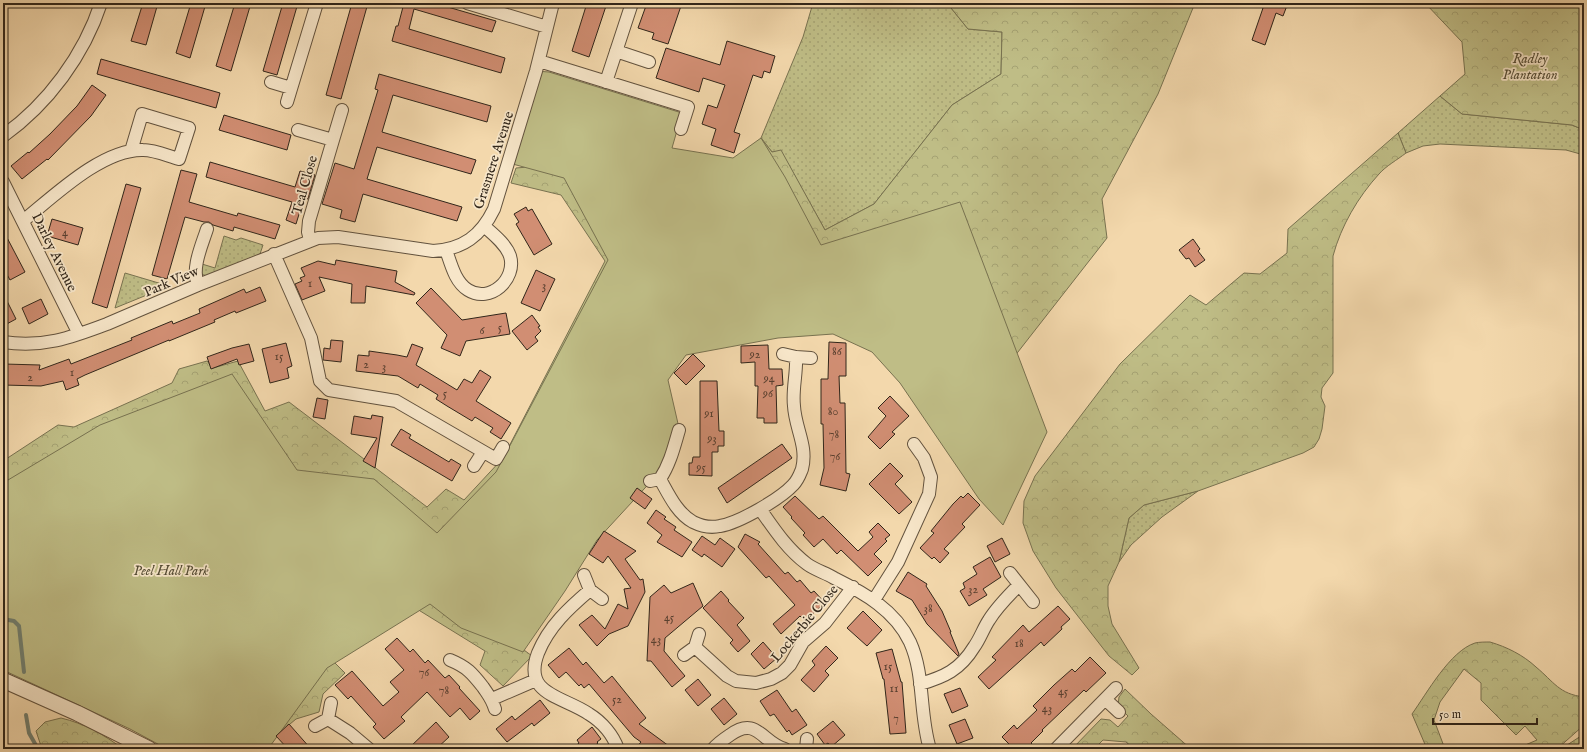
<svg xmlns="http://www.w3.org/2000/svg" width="1587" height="752" font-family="'IM FELL English',serif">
<defs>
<pattern id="grass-dots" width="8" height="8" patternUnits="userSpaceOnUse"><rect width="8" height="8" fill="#bfbd86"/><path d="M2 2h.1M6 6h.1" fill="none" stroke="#a5a273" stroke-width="1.8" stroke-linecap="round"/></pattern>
<pattern id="forest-crowns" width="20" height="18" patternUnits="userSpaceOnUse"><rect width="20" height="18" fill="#bfbd86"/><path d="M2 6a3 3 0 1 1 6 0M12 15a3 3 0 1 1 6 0" fill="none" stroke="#a5a273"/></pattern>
</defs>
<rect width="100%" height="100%" fill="#f3d8ac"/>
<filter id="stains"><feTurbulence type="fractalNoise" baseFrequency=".005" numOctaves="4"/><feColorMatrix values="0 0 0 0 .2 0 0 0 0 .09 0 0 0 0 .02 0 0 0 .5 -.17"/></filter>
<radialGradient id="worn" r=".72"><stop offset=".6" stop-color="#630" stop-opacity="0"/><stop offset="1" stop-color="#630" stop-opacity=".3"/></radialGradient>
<path fill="url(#grass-dots)" stroke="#787250" d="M813,3H947L968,29L1002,32L1001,74L952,105L874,204L825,230L781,151L772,152L761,138L803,37Z
M1440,96L1462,114L1572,125L1584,130V155L1566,150L1440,144L1423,146L1406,153L1398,133Z
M224,236L236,240L241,238L263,245L260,254L207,276L201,274L202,264L215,268Z
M125,273L162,284L164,288L115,308Z
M1198,491L1162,517L1131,545L1119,562L1129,518L1144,505Z
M1584,734V749H1561Z"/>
<path fill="url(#forest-crowns)" stroke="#787250" d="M947,3H1195L1158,94L1102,199L1107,238L1000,375L899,265L685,351L508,638L532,656L503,686L480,665L485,651L404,601L3,494V461L58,425L74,427L172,383L179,369L207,361L213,368L238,361L265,411L289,402L427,507L446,489L464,500L503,458L605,261L561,195L511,183L516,168L540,166L593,155L741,164L761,138L772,152L781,150L825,230L874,204L952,105L1001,74L1002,32L968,29Z
M1425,3H1584V130L1572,125L1462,114L1440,96L1465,74L1462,42Z
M1398,133L1406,153C1397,160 1386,166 1379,174C1358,197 1341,226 1333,256V373L1322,388L1321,397L1325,406L1322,429L1319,439L1314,447L1303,453L1198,491L1144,505L1129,518L1119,562L1108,586V606L1112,624L1139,668L1132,675L1109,656L1056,588L1033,551L1023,523L1024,501L1035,476L1120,364L1190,295L1206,305L1244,273L1260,274L1287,253L1288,229Z
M1490,642C1507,647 1523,655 1536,667C1554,682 1559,694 1584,697V725L1557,749H1516L1537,740L1525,726L1516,735L1481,700V683L1464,669L1440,702L1434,720L1445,749H1427L1412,714C1427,693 1450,651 1475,643C1479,642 1485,642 1490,642Z
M320,648L345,673L323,694L319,712L296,719L271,740L250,749Z
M1125,689L1151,714L1191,749H1132L1133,748L1126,742L1103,740L1094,749H1072L1101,719L1110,720L1118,727L1128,716L1118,706L1119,697Z
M61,718C83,723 105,735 123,749H44L41,746L36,731L45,722Z"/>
<path fill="#bfbd86" stroke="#787250" d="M536,71L549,72L682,113L672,148L733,158L761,138L785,177L821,245L960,202L1047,432L1003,525L979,499L900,383L872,352L833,334L778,338L686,355L668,380L679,428L668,463L597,540L565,591L523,652L461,628L430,604L327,668L268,749H167L130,729L3,670V483L100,425L232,374L297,470L374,479L437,533L496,472L608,260L564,178L509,163Z"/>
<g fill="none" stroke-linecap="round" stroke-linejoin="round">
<path stroke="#717f70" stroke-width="4" d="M3,619L14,621L19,626L24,672
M26,715L29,733L38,749"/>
</g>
<path fill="#d18e73" stroke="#31261a" d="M143,3H158L146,45L131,41Z
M191,3H206L190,58L176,53Z
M235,3H251L231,71L216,66Z
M283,3H298L277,75L263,71Z
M352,3H368L341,99L326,95Z
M404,3H434L496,21L492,32L414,9L409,29L505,58L501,73L392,41L396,26H398Z
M587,3H607L589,57L572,51Z
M647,3H682L668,44L652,39L654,33L638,28Z
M1253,3H1288L1283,16L1276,13L1265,45L1252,40L1263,8L1252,4Z
M727,41L775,56L770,73L764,71L762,78L753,75L734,132L740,134L734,153L711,145L716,129L702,124L708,105L717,108L725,85L703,78L699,92L656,78L666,48L720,65Z
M101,59L220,93L216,108L97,74Z
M379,74L491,106L487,122L393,95L382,132L476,160L471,174L377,147L367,179L462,207L457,221L363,194L355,222L340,218L342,210L322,204L335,163L354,169L378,90L375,89Z
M92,85L106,95L91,116L48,160L47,159L22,179L11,166L28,152L29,153L50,134L77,106Z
M224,115L291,135L287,150L219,130Z
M210,162L295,187L300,171L315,175L308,199L304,198L296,224L286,220L292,202L206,177Z
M181,170L197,174L189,202L237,216L238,213L280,225L275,239L234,227L233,231L213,225L209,222H204L185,217L167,279L152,275Z
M126,184L141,188L107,308L92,303Z
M526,207L528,211L532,209L552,244L534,255L516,224L519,222L514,214Z
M52,219L83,228L78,245L47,236Z
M3,230L25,272L10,280L3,267Z
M1193,239L1200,249L1198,251L1205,260L1195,267L1189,258L1186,259L1179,250Z
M336,260L397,271L395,282L415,293L414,295L366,286L365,303H351L352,284L319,277L325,291L302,300L295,284L302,281L300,278L305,276L301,268L318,261L335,265Z
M536,270L555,279L540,311L521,303Z
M260,287L266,301L236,313L235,311L214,320L215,322L169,341V340L85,375L77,379L79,385L66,390L63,381L41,386L3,385L4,364L40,365L39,370L69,359L71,364L132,340L131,338L172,321L173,324L200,313L199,309L233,294L244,289L246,293Z
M431,288L462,320L506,313L510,334L466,341L460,356L441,348L447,335L416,303Z
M3,293L16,319L3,326Z
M41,299L48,314L29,324L22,308Z
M532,315L540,326L538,327L541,331L535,337L538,341L527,350L512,331Z
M331,340L343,341L341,362L323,360L324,348L330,349Z
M829,342L846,343V376H839L840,403H845L846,473L850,474L846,491L820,485L824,468L823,424H821V379H828Z
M286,343L292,366L287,368L289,378L270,383L262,349Z
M249,344L254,361L239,365L237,359L211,369L207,357L232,348Z
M412,344L423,348L416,365L457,390L464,379L472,383L480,370L491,377L476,401L511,423L501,439L490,432L493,428L475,417L472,421L447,406L436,399L438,395L420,384L418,388L398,376L356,371L358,355L369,356V351L397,355L407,357Z
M768,345L769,369H782L783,385L776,386L777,423H764V418H757L758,386H755V362L741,363V346Z
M693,354L705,366L686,385L674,373Z
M700,381H717L719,431H724V446H718V452H712V476L689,475V463H692L693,457H700Z
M890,396L909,416L892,432L895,434L880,449L868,437L886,416L878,408Z
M317,398L328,400L325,419L313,417Z
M372,415L383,417L375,468L363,461L377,438L351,434L354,416L371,419Z
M401,429L411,435L409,438L449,462L451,459L461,465L452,481L391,445Z
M782,444L792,458L727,503L718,488Z
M890,463L903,476L895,484L912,502L899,514L869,484Z
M637,488L652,499L645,509L630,498Z
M968,493L980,505L962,524L965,527L944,549L949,553L940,563L934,557L932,559L920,548L934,533L931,531L953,504L961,496L963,498Z
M795,496L819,519L823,516L858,551L873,537L869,532L878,523L890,535L885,539L887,541L874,554L882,562L868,576L841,550L837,554L823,539L814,547L803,535L805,533L791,518L792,517L783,507Z
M656,510L666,517L664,519L676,527L674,530L692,542L682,557L657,542L662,535L647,523Z
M604,531L636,551L625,559L640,580L643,579L645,592L628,626L609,634L597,646L579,625L592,615L605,629L618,604L628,609L624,589L631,588L608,556L603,563L589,554Z
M745,534L760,542L758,544L785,574L788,572L797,582L800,580L811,593L814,591L825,603L805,621L800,616L781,634L773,624L795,605L769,576L766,578L738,547Z
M702,536L715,545L720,538L735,549L722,567L704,554L702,557L692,550Z
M1002,538L1010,554L995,562L987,546Z
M990,557L1001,577L983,589L987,595L969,606L960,591L965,588L963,583L977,574L973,567Z
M908,572L927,584L926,586L942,611L951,632H950L959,654L958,656L927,624L912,600L896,591Z
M693,583L703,606L665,638L664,651L685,676L672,687L651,661H647L650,597L664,585L671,593Z
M721,591L729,600L728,601L744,618L737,625L750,641L738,652L730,643L733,640L703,608Z
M1058,606L1070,619L1061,627L1062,629L1044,646L1041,642L989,689L978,677L996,660L992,657L1023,625L1029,632Z
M863,611L882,630L867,646L847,628Z
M397,638L410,652L413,649L425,663L428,660L445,678L449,675L460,687L459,688L480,711L470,720L460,708L450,717L427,692L401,717L405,721L384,739L373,727L376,724L351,696L348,699L335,685L352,671L383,706L399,692L390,682L404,670L385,649Z
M763,642L777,658L764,669L751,654Z
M826,646L838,658L825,671L829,675L814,692L801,680L815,665L812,661Z
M569,648L583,665L586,662L604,683L612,676L646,718L639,724L673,749H635L641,742L634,737L589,684L584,688L581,684L579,686L566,672L559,678L548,665Z
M892,649L901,682H902L906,733L890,734L884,679H883L876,653Z
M1090,657L1106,673L1086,692L1084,690L1042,730L1043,731L1031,743L1037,749H1014L1002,737L1014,725L1017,729L1037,710L1033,706L1054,685L1072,669L1075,672Z
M698,679L711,695L698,706L685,690Z
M960,688L968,706L952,713L944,694Z
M777,690L792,712L796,709L807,725L792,735L789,730L787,732L774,714L770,716L760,701Z
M724,698L737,714L724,725L711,709Z
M540,700L550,713L534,726L532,723L507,742L496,729L512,716L515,720Z
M965,719L973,738L957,744L949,725Z
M833,721L845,735L831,747L828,743L825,745L817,734Z
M436,722L449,737L436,749H408Z
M289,724L311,749H288L276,736Z
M592,727L601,739L597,742L598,743L591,749H572L579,743L577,740Z"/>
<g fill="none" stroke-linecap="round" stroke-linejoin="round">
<g stroke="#62523e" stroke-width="14">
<path id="minor" d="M467,3L547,27
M616,51L649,62
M539,61L688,107L681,129
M271,82L291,88
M606,82L632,3
M287,102L317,3
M298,130L333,140L309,221L308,232L310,240
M3,136C48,104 84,55 101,3
M333,140L342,110
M3,182L79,334
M23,221C54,196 102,149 143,150C155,150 168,156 179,159L189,128L142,114L131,151
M446,250C451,264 455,282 468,290C490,304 517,279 510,256C506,244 493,234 484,226
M274,254L311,338L320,381L329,390L396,401L496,459L503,447
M198,285C191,268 202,245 207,229
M3,342C43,348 70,338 107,324L198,285L318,238L338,237L433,251C463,249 481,236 494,209L536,71L553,3
M783,354L796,357L811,358
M474,466L483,452
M660,479C669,495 677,513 693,522C701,526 711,528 720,526C739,523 780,499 793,485C798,480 800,474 802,469C808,446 795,428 794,406C792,390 797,373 796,357
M650,481L660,479C670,464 674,447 679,430
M760,509C774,529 787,549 807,564C815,570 826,573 834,578C864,593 895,610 910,642C925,675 919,714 930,749
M1010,573L1033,602
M584,575L590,590L602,599
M590,590C569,608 549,626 538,653C522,695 563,696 589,714C602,722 613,735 618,749
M874,600L898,562L929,494L931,477L924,458L914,444
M695,647L727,676L736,681L756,683L771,679L782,673L790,665L803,642L825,623L853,587
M684,655L695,647L699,634
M450,660C467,667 472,673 483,687C489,696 492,699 495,709
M920,684C944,677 960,670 974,647C980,639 983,629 989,620C997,607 1008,596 1019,585
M492,699L536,680
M1105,699L1119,712
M328,719L350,733L369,749
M315,726L328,719L331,703
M713,749C718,743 724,739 730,735C757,715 762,743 785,749
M806,749L807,739
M1056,749L1116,688"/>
</g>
<g stroke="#62523e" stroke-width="17">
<path id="tertiary" d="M3,680L77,713L149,749"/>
</g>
<use href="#minor" stroke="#f7e6c9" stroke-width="12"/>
<use href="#tertiary" stroke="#f7e6c9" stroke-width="15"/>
</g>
<g text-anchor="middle" stroke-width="3.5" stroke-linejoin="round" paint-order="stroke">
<g font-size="12" fill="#594030">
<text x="65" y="236">4</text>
<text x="310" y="287">1</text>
<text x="544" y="289">3</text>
<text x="500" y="331">5</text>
<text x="482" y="334">6</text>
<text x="837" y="355">86</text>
<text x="755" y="358">92</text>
<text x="279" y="360">15</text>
<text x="366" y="368">2</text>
<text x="384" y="370">3</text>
<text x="72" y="376">1</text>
<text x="30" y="381">2</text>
<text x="769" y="382">94</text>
<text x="445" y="397">5</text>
<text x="768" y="397">96</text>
<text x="833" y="415">80</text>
<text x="709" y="417">91</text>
<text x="834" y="438">78</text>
<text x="712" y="442">93</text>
<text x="835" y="460">76</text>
<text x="701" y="471">95</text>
<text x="973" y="593">32</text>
<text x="928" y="612">38</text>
<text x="669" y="621">45</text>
<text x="656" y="643">43</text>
<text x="1019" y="647">18</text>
<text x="888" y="670">15</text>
<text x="424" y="676">76</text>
<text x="894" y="692">11</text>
<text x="444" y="694">78</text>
<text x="1063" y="695">45</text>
<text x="617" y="703">52</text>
<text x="1047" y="712">43</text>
<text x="896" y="722">7</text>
</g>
<g font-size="14" font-style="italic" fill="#544c35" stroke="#f7e6c9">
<text x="1530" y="63">Radley<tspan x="1530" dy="16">Plantation</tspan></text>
<text x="171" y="575">Peel Hall Park</text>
</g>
<g font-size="14" fill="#31261a" stroke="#f7e6c9">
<text transform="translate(493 160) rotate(-72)" y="5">Grasmere Avenue</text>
<text transform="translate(304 185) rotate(-74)" y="5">Teal Close</text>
<text transform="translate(55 252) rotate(64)" y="5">Darley Avenue</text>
<text transform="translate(171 281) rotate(-23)" y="5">Park View</text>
<text transform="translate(804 623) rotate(-50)" y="5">Lockerbie Close</text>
</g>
</g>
<rect width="1587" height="752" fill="none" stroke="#f3d8ac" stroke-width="16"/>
<rect x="4" y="4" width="1579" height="744" fill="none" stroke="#31261a" stroke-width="2"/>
<rect x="8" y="8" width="1571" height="736" fill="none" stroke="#31261a"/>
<path d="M1433 718v6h104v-6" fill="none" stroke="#31261a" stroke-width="2"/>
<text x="1439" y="718" font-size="12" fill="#31261a" stroke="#f7e6c9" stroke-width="3" paint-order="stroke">50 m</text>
<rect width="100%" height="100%" filter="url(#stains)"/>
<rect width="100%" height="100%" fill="url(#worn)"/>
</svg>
